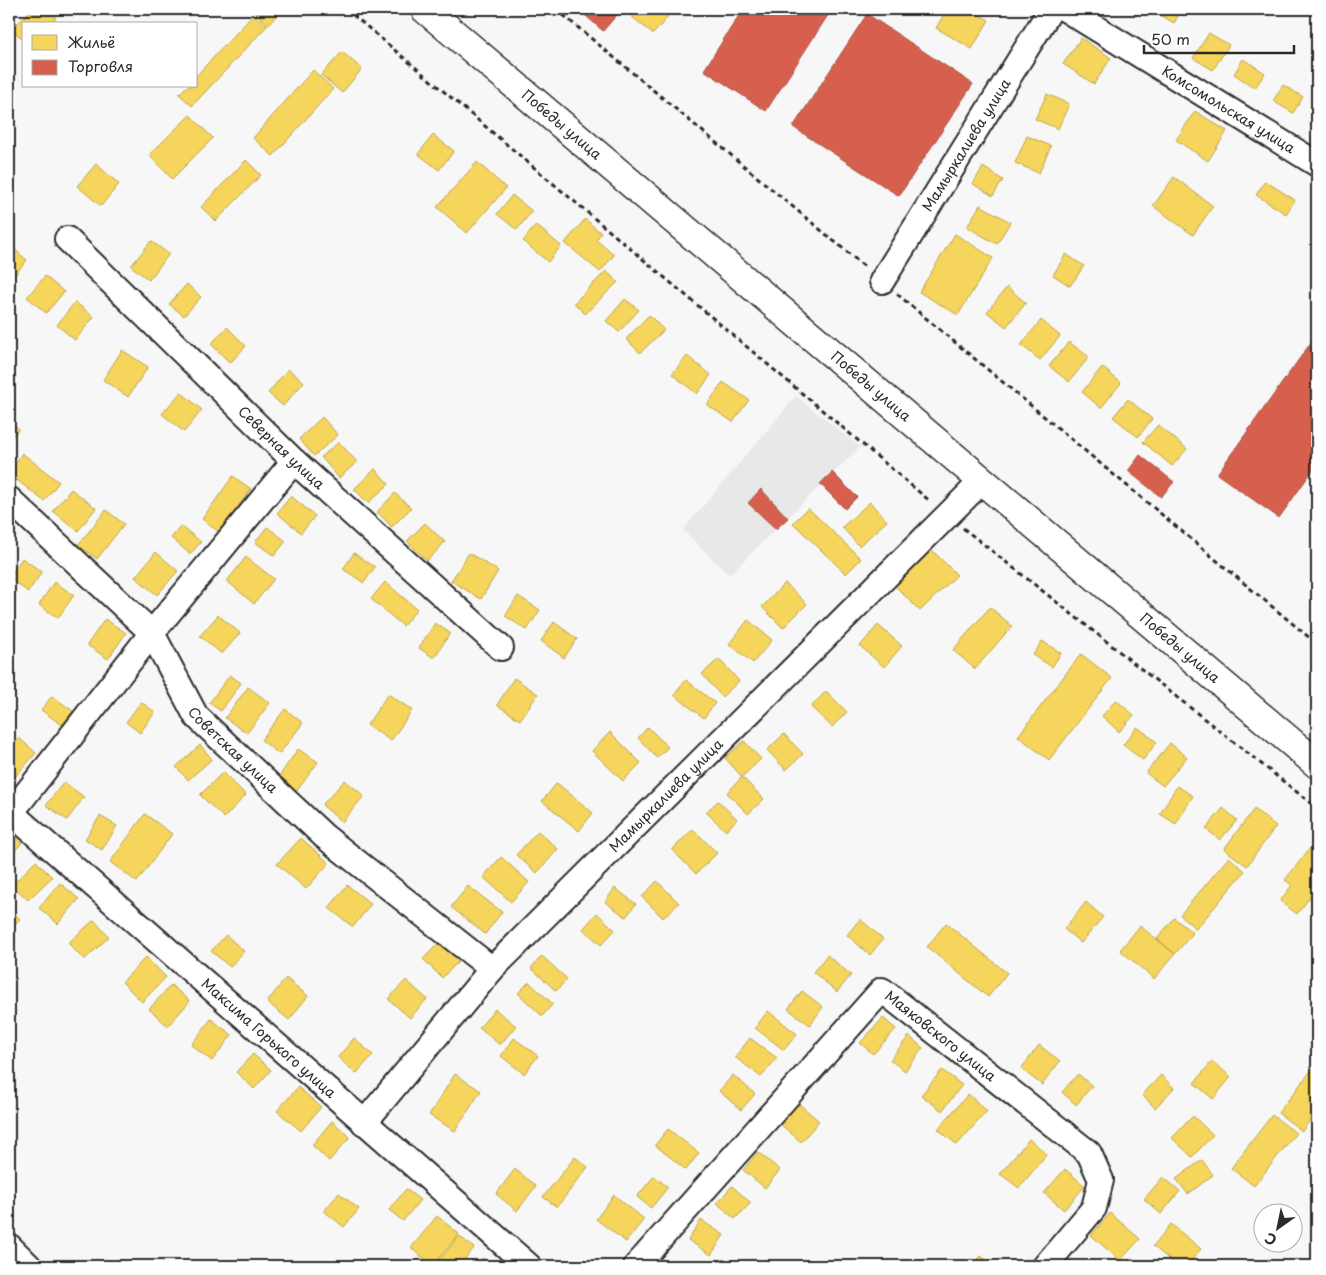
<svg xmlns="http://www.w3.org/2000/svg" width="1326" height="1275" font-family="'Playpen Sans',sans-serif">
<rect width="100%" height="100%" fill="#f7f7f7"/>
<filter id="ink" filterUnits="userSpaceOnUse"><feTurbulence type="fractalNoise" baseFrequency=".02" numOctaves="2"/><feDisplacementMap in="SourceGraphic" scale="10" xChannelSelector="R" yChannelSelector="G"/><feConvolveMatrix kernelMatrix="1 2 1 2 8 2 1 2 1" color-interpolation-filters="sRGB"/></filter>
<g filter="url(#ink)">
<path fill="#e8e8e8" d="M796,396L860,447L729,575L683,530Z"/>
<path fill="#f6d55c" stroke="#b9a24d" d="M32,9H46L56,18L50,24H24V41L12,29Z
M252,9H279L281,11L268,25Z
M637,9H658L668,17L653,34L631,16Z
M947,9H969L989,20L972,49L936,28Z
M1126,9H1140L1137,15Z
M1149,9H1182L1174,23Z
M254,14L267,26L192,106L179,94L187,86H196V76Z
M1209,33L1229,45L1213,70L1193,58Z
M1081,38L1111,58L1094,84L1063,64Z
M342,52L362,69L342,93L321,75Z
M1243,59L1265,73L1255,88L1234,74Z
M313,70L333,89L273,156L253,138Z
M1283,85L1303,97L1293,113L1273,101Z
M1047,94L1069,104L1058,129L1035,119Z
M1195,111L1227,131L1208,161L1176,140Z
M1317,114V129L1310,124Z
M190,115L213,138L172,179L149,155Z
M433,135L454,151L439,170L418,154Z
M1027,136L1051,146L1039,173L1015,163Z
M246,160L261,175L216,221L201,207Z
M477,162L506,188L467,233L437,207Z
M96,164L119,184L101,206L77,186Z
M983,167L1003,180L993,196L973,184Z
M1174,177L1213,206L1193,235L1153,206Z
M1265,181L1295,200L1286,214L1256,195Z
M512,195L532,211L517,230L497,214Z
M980,205L1010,222L997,244L967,227Z
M585,219L601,233L596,240L614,255L600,272L565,243Z
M536,225L561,246L548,262L523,241Z
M955,234L993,258L958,315L919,292Z
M151,241L169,254L149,280L131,266Z
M9,245L27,260L10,281L9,280Z
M1066,254L1084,266L1070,286L1053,275Z
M606,271L618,282L585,314L574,303Z
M45,276L64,292L46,313L27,297Z
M187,284L201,297L184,316L169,304Z
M1007,287L1026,303L1006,327L987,312Z
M625,299L639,310L619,332L606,321Z
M75,302L94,317L75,340L57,325Z
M649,315L664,330L640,353L626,339Z
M1041,320L1060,336L1040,360L1021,345Z
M227,327L246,346L230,363L211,344Z
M1069,342L1089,357L1069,382L1049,366Z
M122,350L148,367L128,397L103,380Z
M687,356L711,375L697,394L672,374Z
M1102,367L1121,383L1101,408L1082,392Z
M288,369L304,382L283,406L268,393Z
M723,382L749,400L733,422L707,405Z
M181,392L202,410L184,432L162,414Z
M1128,399L1152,419L1138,437L1113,417Z
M322,417L338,435L314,456L299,439Z
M9,420L19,429L9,440Z
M1158,425L1187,449L1172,466L1143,442Z
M339,442L357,462L339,478L321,457Z
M22,453L59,482L44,501L9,474Z
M375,469L389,484L368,503L354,489Z
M233,476L251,489L219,532L202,519Z
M71,489L96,508L78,531L53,511Z
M395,493L411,508L392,527L377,512Z
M291,496L315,516L301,533L277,513Z
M870,502L887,521L859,546L842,527Z
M808,508L861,559L846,574L793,523Z
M106,510L124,524L97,559L78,545Z
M425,523L445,542L427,561L407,541Z
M181,526L201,542L190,554L171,538Z
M267,527L286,541L274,556L255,542Z
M931,549L957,575L920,611L894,585Z
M156,552L178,571L157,595L135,577Z
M354,553L375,567L364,583L343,569Z
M469,553L498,571L481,599L451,581Z
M246,557L274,579L254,604L227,581Z
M22,558L42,572L28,592L9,578Z
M54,582L74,595L58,618L39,605Z
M385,582L417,609L403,626L371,599Z
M785,583L807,604L783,628L762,607Z
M518,596L540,610L527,630L505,616Z
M990,607L1012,626L975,669L953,650Z
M218,615L240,633L222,654L200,636Z
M105,619L126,633L108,659L87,645Z
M748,620L772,640L753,663L729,644Z
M554,622L577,639L564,658L541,641Z
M435,623L450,633L434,658L419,648Z
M878,625L902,646L884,667L860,646Z
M1042,641L1061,653L1052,667L1033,655Z
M1081,654L1112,678L1049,760L1018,736Z
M719,659L739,681L722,697L702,674Z
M230,675L241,683L221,711L209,703Z
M514,678L538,694L520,720L497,705Z
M686,680L715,703L704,718L674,695Z
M248,687L270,703L247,733L225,718Z
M826,691L847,712L832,727L811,707Z
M388,694L412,710L391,741L367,725Z
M52,696L73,711L62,725L41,710Z
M1116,700L1134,715L1119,732L1102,716Z
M141,702L155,712L140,733L126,722Z
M285,709L303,723L279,754L261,740Z
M648,727L668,747L657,758L638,738Z
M1137,727L1157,742L1143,760L1123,745Z
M610,732L641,763L623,781L592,751Z
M784,734L803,754L786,770L767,750Z
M19,738L36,753L15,777L9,772V750Z
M744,741L761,759L742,777L725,758Z
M1170,743L1187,757L1163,786L1146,773Z
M200,745L212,759L188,780L176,767Z
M298,749L318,762L296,792L278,778Z
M223,772L246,795L224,818L200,795Z
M742,777L764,799L748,814L727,793Z
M345,780L364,796L342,822L322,805Z
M64,782L84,797L67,820L46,805Z
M557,783L593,813L579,831L542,801Z
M1177,786L1193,796L1176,824L1160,814Z
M718,801L737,819L726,831L706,812Z
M1223,808L1237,820L1220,840L1206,829Z
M1254,809L1276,826L1247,866L1224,849Z
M145,814L172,834L137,882L110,862Z
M100,816L117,826L102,850L85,839Z
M693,829L717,853L696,874L672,850Z
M538,831L558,849L537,873L516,855Z
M12,834L22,843L9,857V838Z
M301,838L329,863L306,889L277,864Z
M1310,848L1317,853V888L1297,914L1280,901L1292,885L1285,880Z
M501,857L529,882L511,902L483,877Z
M1229,857L1245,871L1196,929L1180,915Z
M36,861L52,877L28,900L12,885Z
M657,881L679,903L663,918L642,897Z
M60,883L79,899L58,924L39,908Z
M347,885L371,904L353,927L329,908Z
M468,886L502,912L485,934L451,907Z
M615,888L636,904L626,917L605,902Z
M1086,902L1103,917L1081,943L1064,929Z
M9,908L20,919L9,930Z
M597,913L615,930L601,945L583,929Z
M1174,918L1193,933L1175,954L1157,939Z
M860,919L883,939L870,955L847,935Z
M94,920L109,937L84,960L68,943Z
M946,923L1007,973L988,997L927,947Z
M1140,926L1175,954L1154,979L1120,950Z
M226,935L244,951L230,967L211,951Z
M441,941L460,960L442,978L423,959Z
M827,955L851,975L837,992L813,972Z
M542,956L567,979L556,991L531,968Z
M146,957L166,977L142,1002L122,982Z
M286,978L308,996L289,1020L267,1002Z
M406,980L427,999L410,1018L388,999Z
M529,982L553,1004L542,1016L518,993Z
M171,985L190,1001L168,1026L149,1009Z
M802,991L823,1007L810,1025L788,1009Z
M495,1009L516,1026L500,1045L479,1028Z
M768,1011L797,1034L784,1050L755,1028Z
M883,1018L896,1029L873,1054L860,1043Z
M211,1019L232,1035L212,1061L191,1045Z
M909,1036L923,1048L905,1071L890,1060Z
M354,1038L373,1055L356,1074L338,1057Z
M514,1038L538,1056L524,1074L501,1056Z
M750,1038L777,1058L761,1077L735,1057Z
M1039,1045L1060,1061L1042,1085L1021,1069Z
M253,1054L271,1070L254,1089L236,1072Z
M1212,1061L1231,1077L1213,1099L1194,1083Z
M1317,1063V1111L1302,1131L1278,1113Z
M942,1070L962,1085L942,1111L921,1095Z
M455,1074L481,1091L455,1131L429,1115Z
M1078,1074L1092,1086L1076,1105L1062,1092Z
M733,1075L755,1094L741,1110L719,1091Z
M1161,1075L1174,1088L1155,1108L1142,1095Z
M298,1087L321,1107L301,1131L277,1111Z
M968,1094L987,1111L957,1145L938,1129Z
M798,1103L819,1121L801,1142L780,1124Z
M1272,1115L1296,1133L1254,1186L1231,1168Z
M1193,1116L1213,1135L1192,1157L1172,1138Z
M332,1121L350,1137L329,1161L312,1145Z
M668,1129L699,1153L686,1170L655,1145Z
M1029,1139L1047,1154L1019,1188L1000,1174Z
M758,1152L780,1170L765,1188L743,1170Z
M575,1157L588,1167L557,1207L543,1197Z
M1202,1160L1213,1175L1188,1194L1176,1179Z
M515,1169L536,1186L517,1211L496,1194Z
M1065,1169L1085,1186L1064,1210L1044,1193Z
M654,1176L668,1187L651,1208L637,1197Z
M1163,1177L1180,1191L1161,1214L1144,1199Z
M732,1186L751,1203L735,1219L717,1203Z
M406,1189L420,1200L403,1221L389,1210Z
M339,1193L359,1209L344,1227L324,1211Z
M614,1195L644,1219L626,1242L596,1219Z
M1110,1213L1140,1239L1120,1261L1091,1235Z
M437,1216L459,1234L433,1266L411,1248Z
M701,1220L724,1235L711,1255L688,1240Z
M1171,1224L1201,1249L1187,1266H1177L1153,1246Z
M459,1236L474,1248L459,1266H435Z
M981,1256L994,1266H972Z
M483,1258L494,1266H476Z
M676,1258L687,1266H670Z"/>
<path fill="#d6604d" stroke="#a35043" d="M578,9H622L603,31Z
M743,9H832L766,111L704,70Z
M867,14L973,84L899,196L793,127Z
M1317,334V464L1279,518L1217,474Z
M1140,455L1174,482L1161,497L1128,471Z
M832,472L857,497L845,509L820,484Z
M761,489L788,518L776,529L748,503Z"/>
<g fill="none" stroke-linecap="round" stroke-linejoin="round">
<g stroke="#2b2b2b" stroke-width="28">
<g id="minor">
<path id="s1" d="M1065,9L1317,164"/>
<path id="s2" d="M67,239L294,461L501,648"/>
<path id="s3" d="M882,281L1051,9"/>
<path id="s4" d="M9,499L152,633L196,716L324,836L492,969"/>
<path id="s5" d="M9,811L529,1266"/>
<path d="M11,813L152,633L294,461"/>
<path id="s6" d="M364,1123L492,969L982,481"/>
<path d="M9,1246L29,1266"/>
<path id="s7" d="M636,1266L882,990L1089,1153L1101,1180L1094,1208L1045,1266"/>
</g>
</g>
<g stroke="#2b2b2b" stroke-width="31">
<g id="primary">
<path id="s8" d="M425,9L1317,764"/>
</g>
</g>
<path stroke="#2b2b2b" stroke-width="3" stroke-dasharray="5 4" stroke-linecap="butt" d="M346,9L931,502
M556,9L865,267
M897,294L1317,644
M963,528L1317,808"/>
<use href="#minor" stroke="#fff" stroke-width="24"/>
<use href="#primary" stroke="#fff" stroke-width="28"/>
</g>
</g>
<g text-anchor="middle" stroke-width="5" stroke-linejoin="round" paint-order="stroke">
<g font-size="14" fill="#2b2b2b" stroke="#fff">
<text dy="5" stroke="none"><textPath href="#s1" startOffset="192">Комсомольская улица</textPath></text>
<text dy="5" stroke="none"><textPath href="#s8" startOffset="179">Победы улица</textPath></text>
<text dy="5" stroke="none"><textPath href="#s3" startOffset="160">Мамыркалиева улица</textPath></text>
<text dy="5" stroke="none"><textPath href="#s8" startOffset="584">Победы улица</textPath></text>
<text dy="5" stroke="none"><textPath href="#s2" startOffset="299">Северная улица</textPath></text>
<text dy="5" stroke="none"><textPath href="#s8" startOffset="989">Победы улица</textPath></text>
<text dy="5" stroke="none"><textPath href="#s4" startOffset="340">Советская улица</textPath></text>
<text dy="5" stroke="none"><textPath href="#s6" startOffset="446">Мамыркалиева улица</textPath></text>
<text dy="5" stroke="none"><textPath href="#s7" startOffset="444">Маяковского улица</textPath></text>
<text dy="5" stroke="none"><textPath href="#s5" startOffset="345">Максима Горького улица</textPath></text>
</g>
</g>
<rect width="1326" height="1275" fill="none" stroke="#fff" stroke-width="30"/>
<rect x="15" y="15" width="1296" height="1245" fill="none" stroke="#2b2b2b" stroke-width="2" filter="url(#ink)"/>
<rect x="22" y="22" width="175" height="65" fill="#ffffff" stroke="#aaaaaa"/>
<rect x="32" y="35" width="25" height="15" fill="#f6d55c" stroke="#aaaaaa"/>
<text x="68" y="48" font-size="15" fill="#2b2b2b">Жильё</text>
<rect x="32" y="60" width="25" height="15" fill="#d6604d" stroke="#aaaaaa"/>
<text x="68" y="72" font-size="15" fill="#2b2b2b">Торговля</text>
<g transform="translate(1278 1228) rotate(213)"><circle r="24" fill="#ffffff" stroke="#aaaaaa"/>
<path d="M0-4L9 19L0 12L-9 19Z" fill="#2b2b2b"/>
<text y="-8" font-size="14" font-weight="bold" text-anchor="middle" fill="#2b2b2b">С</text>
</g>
<path d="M1144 45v8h150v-8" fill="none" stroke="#2b2b2b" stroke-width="2.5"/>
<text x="1151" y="45" font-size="15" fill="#2b2b2b" stroke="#ffffff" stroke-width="4" paint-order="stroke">50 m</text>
</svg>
